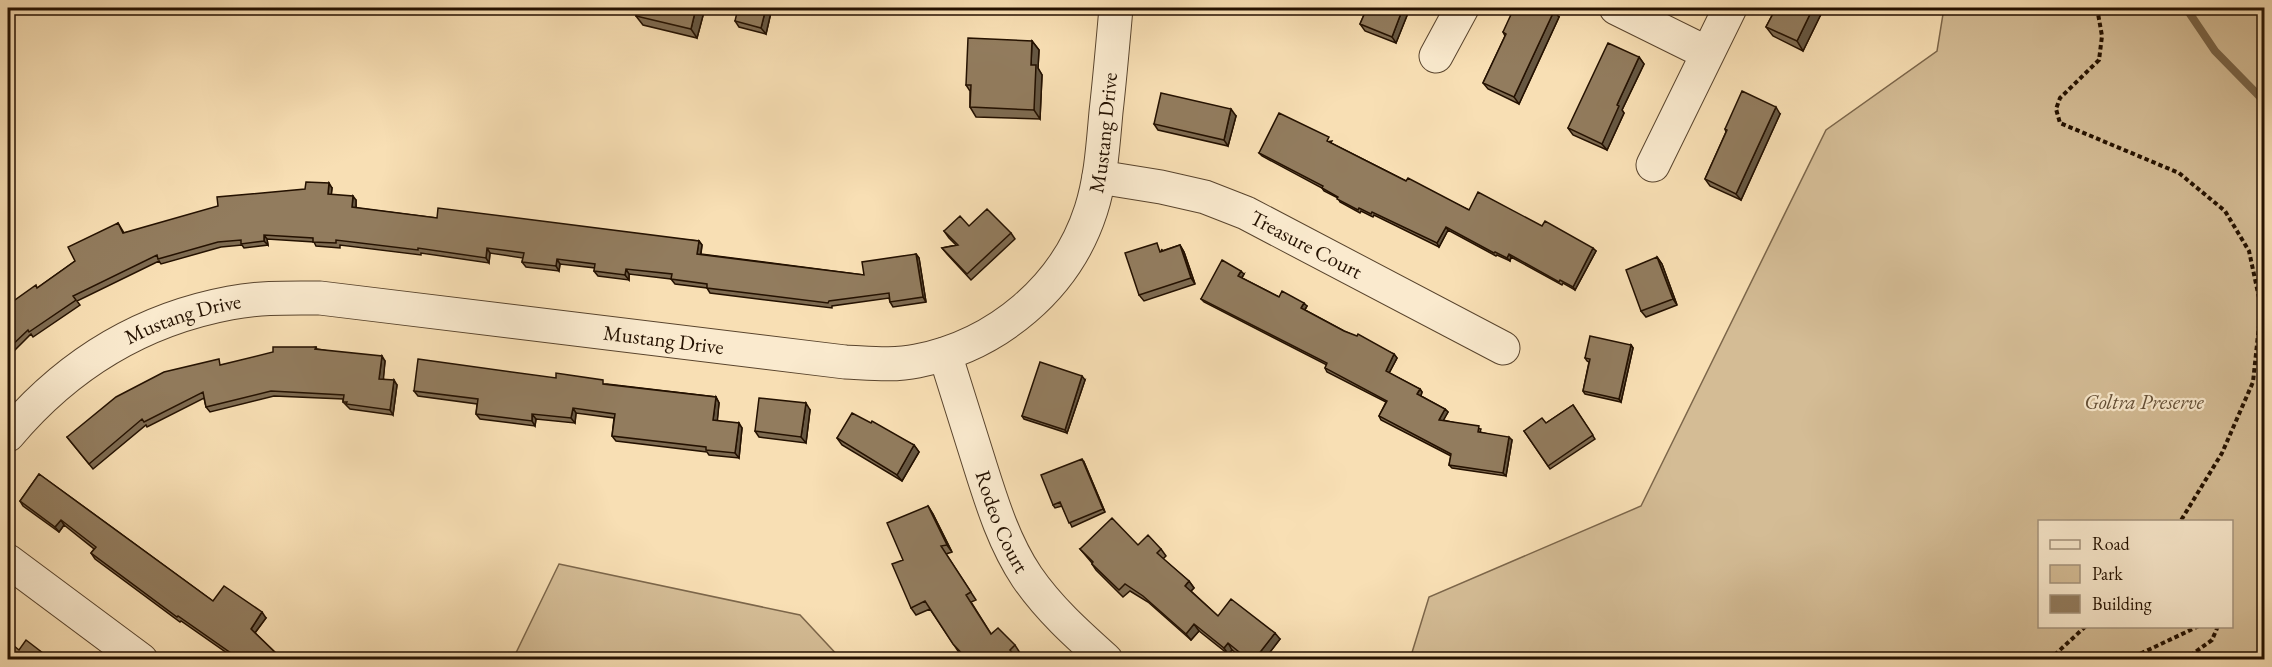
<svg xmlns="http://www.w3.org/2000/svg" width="2272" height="667" font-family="'EB Garamond',serif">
<rect width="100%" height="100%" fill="#f8dfb4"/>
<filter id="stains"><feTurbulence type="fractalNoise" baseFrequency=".00333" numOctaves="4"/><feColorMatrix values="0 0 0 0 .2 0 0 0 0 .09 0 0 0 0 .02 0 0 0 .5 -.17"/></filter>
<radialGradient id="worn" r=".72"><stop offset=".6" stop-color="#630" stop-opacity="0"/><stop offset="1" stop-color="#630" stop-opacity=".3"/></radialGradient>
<path fill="#d4bc95" stroke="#7c664a" stroke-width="1.5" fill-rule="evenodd" d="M1944,8H2264V659H1410L1429,597L1641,506L1826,130L1937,51ZM2040,522H2232V626H2040Z
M559,564L800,615L841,659H513Z"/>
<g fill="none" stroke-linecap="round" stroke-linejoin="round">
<path stroke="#786347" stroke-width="8" d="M2186,8L2215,51L2264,101"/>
<g stroke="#59442d" stroke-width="35">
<g id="minor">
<path d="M1616,8L1707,53"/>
<path d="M1436,56L1462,8"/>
<path d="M1653,165L1730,8"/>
<path id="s1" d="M1099,177L1161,187L1205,197L1246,213L1503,348"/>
<path id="s2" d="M945,354C956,389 967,424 978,459C991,500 1003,541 1027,577C1049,609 1077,634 1106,660"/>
<path id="s3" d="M8,435C67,365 139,320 230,303C260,297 290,298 320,298L845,362C869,363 893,366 917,361C997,345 1066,288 1091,210C1101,179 1103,145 1106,112C1110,77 1113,42 1116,8"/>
<path d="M8,561L141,660"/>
</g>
</g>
<path stroke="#241100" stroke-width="4" stroke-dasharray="4.5 3" stroke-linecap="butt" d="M2097,8L2102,36L2099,60L2060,98L2056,109L2060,123L2179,173L2225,211L2249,251L2261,307L2253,382L2222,453L2180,522
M2049,660L2086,626
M2127,660L2199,626
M2184,660L2212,640L2218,626"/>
<use href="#minor" stroke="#faeace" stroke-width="33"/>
</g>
<path fill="#7e6b51" stroke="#241100" stroke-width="1.5" d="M705,8L697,38L643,25L636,16Z
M772,8L766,34L739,27L735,21Z
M1367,8H1410L1396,43L1365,31L1360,24Z
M1776,8H1824L1803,51L1773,36L1766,27Z
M1559,17L1519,104L1488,89L1483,83L1505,36L1503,32Z
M1032,41L1039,50L1038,68L1042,75L1040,119L976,117L970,107V91L966,85Z
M1639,57L1644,64L1622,110L1624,113L1607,150L1573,135L1568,128Z
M1780,114L1741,200L1710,186L1705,179L1726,132L1725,129Z
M1236,116L1228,146L1158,130L1154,124Z
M1332,141L1331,143L1406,181L1469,210L1542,226L1596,251L1575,290L1563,283L1562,285L1511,257L1510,261L1497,255L1496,256L1448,230L1439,247L1374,215L1373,217L1361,211L1360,213L1340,202L1338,198L1324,191L1322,188L1262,156L1259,153Z
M332,188L331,195L356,200V208L437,218L699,241L702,245L701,254L864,275L916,254L919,258L926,302L893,307L890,302L889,298L832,306V308L710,293L707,288L675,284L671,279L629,274V280L598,276L594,271L595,268L560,264L559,271L526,267L522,262L523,258L490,253L489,263L421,253V255L340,245V248L316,246L314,242L267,239L268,245L244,248L242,245L221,247L161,264L159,261L77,301L80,305L33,337L31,334L8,357V305L37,288L75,261L118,223L124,233Z
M969,226L1011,233L1015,239L971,280L947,254L942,248L956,245L949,238L944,231Z
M1180,245L1184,252L1195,284L1144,301L1139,295L1162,249V251Z
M1657,257L1662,264L1677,305L1646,317L1641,311Z
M1244,274L1242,278L1279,297L1307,306L1305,310L1344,331L1394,354L1397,358L1389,373L1420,389L1422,392L1421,396L1445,409L1448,412L1443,420L1481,429L1480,432L1512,440L1506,476L1452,468L1449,465L1451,456L1381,420L1379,416L1386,402L1327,372L1325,368L1327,365L1204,302L1201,299Z
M1631,345L1633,348L1621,402L1585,394L1583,391L1589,362L1587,361L1585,358Z
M316,347L317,349L385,361L383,379L397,385L393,415L350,409L343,402V399L274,396L210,412L206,407L204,398L147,427L146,425L93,469L67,437L222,365Z
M1085,380L1067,433L1024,419L1022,416Z
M607,384L716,397L719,403L717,421L742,428L739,458L709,455L707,452L616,441L612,436L614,418L576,413L575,423L536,419L535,426L480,419L476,414L477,404L418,396L414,391Z
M1573,405L1595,439L1550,469L1524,431L1546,423Z
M810,410L806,443L759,437L755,431Z
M871,423L914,445L919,452L902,481L842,445L837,438Z
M1084,462L1105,512L1072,527L1062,506L1055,508L1053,505Z
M39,474L213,601L266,618L255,633L283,660H237L181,621L180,622L95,559L91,553L94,549L64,525L59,532L23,506L20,501Z
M928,506L933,514L952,552L946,554L976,600L971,602L991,634L1015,645L1020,653L1016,657L1019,660H966L958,651L930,609L916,615L911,608L903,560Z
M1138,545L1161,549L1166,556L1163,559L1189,581L1194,588L1191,591L1218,616L1280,639L1264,660H1245L1232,650L1228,654L1199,631L1191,640L1148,602L1130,591L1123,597L1096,570L1092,564V563L1080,549Z"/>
<path fill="#665742" stroke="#241100" stroke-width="1.5" d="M696,8H705L697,38L691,29Z
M766,8H772L766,34L761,28Z
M1403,8H1410L1396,43L1392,37Z
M1813,8H1824L1803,51L1797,41Z
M1554,11L1559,17L1519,104L1514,97Z
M1032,41L1039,50L1038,68L1042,75L1040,119L1034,110L1031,65Z
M1639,57L1644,64L1622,110L1624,113L1607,150L1602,144L1617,105Z
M1776,107L1780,114L1741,200L1736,194Z
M1231,109L1236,116L1228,146L1224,140Z
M329,183L332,188L331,199L328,194Z
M353,196L356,200V212L352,207Z
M1446,227L1448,230L1439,247L1437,243Z
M264,235L267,239L268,245L264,241Z
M699,241L702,245L700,258L697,254Z
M1180,245L1184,252L1195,284L1191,278Z
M487,248L490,253L489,263L486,258Z
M1593,248L1596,251L1575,290L1573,287Z
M916,254L919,258L926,302L923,297Z
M1509,254L1511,257L1510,261L1507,258Z
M1657,257L1662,264L1677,305L1673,299Z
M557,259L560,264L559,271L556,266Z
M626,269L629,274V280L625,275Z
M1241,271L1244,274L1241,279L1238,276Z
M1304,303L1307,306L1304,311L1301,308Z
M1631,345L1633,348L1621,402L1619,399Z
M1394,354L1397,358L1388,375L1386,371Z
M382,356L385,361L383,384L379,379Z
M1082,376L1085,380L1067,433L1065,430Z
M394,380L397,385L393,415L390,410Z
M1420,389L1422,392L1420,398L1417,394Z
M716,397L719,403L717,425L713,420Z
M806,403L810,410L806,443L801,437Z
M573,408L576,413L575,423L571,418Z
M1445,409L1448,412L1442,423L1439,420Z
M532,414L536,419L535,426L532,421Z
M739,423L742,428L739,458L735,453Z
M1509,437L1512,440L1506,476L1503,473Z
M914,445L919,452L902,481L897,475Z
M1082,459L1084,462L1105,512L1103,509Z
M928,506L933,514L952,552L947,545Z
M61,520L64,525L59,532L55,527Z
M1189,581L1194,588L1189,593L1185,586Z
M262,612L266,618L254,634L251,629Z
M1194,624L1199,631L1191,640L1186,634Z
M1275,633L1280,639L1264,660H1254Z
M1228,643L1232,650L1228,654L1224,648Z"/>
<path fill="#927c5e" stroke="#241100" stroke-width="1.5" d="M639,8H696L691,29L636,16Z
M738,8H766L761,28L735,21Z
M1367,8H1403L1392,37L1360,24Z
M1514,8H1547L1554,11L1514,97L1483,83L1506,34L1503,32Z
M1776,8H1813L1797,41L1766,27Z
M968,38L1032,41L1031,65H1036L1034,110L970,107L971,85H966Z
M1608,43L1639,57L1617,105L1619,106L1602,144L1568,128Z
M1742,91L1776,107L1736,194L1705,179L1727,130L1725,129Z
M1161,93L1231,109L1224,140L1154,124Z
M1279,113L1329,137L1327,141L1406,181L1408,178L1469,210L1478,192L1542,226L1545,221L1593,248L1573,287L1560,280L1559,282L1509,254L1507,258L1495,252L1494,253L1446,227L1437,243L1372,212L1371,214L1359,208L1358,210L1337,199L1338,197L1322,188L1323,186L1259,153Z
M306,182L329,183L328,194L353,196L352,207L437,218L438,208L699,241L697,254L864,275L862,262L916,254L923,297L890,302L889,293L829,301L828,303L707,288V284L671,279L672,274L626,269L625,275L594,271L595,264L557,259L556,266L522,262L524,253L487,248L486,258L418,248V250L336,240V243L313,242V238L264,235V241L241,244V240L218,242L158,259L157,255L73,296L76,300L29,332L28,330L8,349V305L36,285L37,288L75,261L68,247L118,223L123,233L218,206L217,197L305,189Z
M987,209L1011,233L967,274L942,248L958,245L944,231L960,216L969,226Z
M1157,243L1160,252L1180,245L1191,278L1139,295L1125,253Z
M1657,257L1673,299L1641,311L1626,270Z
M1222,260L1241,271L1238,276L1279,297L1282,291L1304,303L1301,308L1344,331L1357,336L1358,334L1394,354L1386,371L1420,389L1417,394L1445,409L1439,420L1479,426L1478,432L1509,437L1503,473L1449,465L1451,454L1379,416L1387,401L1325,368L1327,363L1201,299Z
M1590,336L1631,345L1619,399L1583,391L1590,359L1585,358Z
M273,347H316L315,349L382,356L379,379L394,380L390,410L346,404L347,402H343L344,395L271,391L206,407L203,392L144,422L142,419L89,464L67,437L116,397L164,372L219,359L220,365L273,352Z
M418,359L556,378V373L569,375L603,380V384L716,397L713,420L739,423L735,453L706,450V447L612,436L615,414L573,408L571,418L532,414V421L476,414L478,399L414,391Z
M1040,362L1082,376L1065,430L1022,416Z
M759,398L806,403L801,437L755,431Z
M1573,405L1593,435L1548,466L1524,431L1542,418L1546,423Z
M852,413L871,423L872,421L914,445L897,475L837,438Z
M1082,459L1103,509L1069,523L1060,502L1053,505L1041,475Z
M39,474L213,601L224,586L262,612L251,629L283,660H241L178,616L177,617L91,553L96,547L61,520L55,527L20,501Z
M928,506L947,545L941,546L971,592L966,595L991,634L998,628L1015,645L1010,650L1019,660H968L953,644L925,601L911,608L892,564L903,560L887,523Z
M1112,518L1138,545L1148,535L1161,549L1157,553L1189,581L1185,586L1218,616L1231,599L1275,633L1254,660H1249L1228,643L1224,648L1194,624L1186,634L1143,596L1125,584L1119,590L1092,564L1093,562L1080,549Z
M26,640L52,660H8V641L19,650Z"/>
<g text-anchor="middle" stroke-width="4.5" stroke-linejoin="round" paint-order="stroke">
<g font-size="21" fill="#241100" stroke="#faeace">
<text dy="7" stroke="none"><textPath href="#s3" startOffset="1275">Mustang Drive</textPath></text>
<text dy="7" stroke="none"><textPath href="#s1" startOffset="220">Treasure Court</textPath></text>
<text dy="7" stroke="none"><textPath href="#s3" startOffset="214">Mustang Drive</textPath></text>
<text dy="7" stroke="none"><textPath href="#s3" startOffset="700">Mustang Drive</textPath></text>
<text dy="7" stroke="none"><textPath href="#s2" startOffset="177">Rodeo Court</textPath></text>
</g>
<g font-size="21" font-style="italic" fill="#624d34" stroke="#faeace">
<text x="2144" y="409">Goltra Preserve</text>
</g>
</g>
<rect width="2272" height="667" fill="none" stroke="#f8dfb4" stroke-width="30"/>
<rect x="9" y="9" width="2254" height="649" fill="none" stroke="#241100" stroke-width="3"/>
<rect x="15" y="15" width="2242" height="637" fill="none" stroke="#241100" stroke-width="1.5"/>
<rect x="2038" y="520" width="195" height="108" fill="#faeace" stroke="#a4937c" stroke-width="1.5"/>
<rect x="2050" y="540" width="30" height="9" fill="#faeace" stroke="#a4937c" stroke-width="1.5"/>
<text x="2092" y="550" font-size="18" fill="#241100">Road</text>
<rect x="2050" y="565" width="30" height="18" fill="#d4bc95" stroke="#a4937c" stroke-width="1.5"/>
<text x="2092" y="580" font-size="18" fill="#241100">Park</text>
<rect x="2050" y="595" width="30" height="18" fill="#927c5e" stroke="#a4937c" stroke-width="1.5"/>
<text x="2092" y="610" font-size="18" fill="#241100">Building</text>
<rect width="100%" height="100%" filter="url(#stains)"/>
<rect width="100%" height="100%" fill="url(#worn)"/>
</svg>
